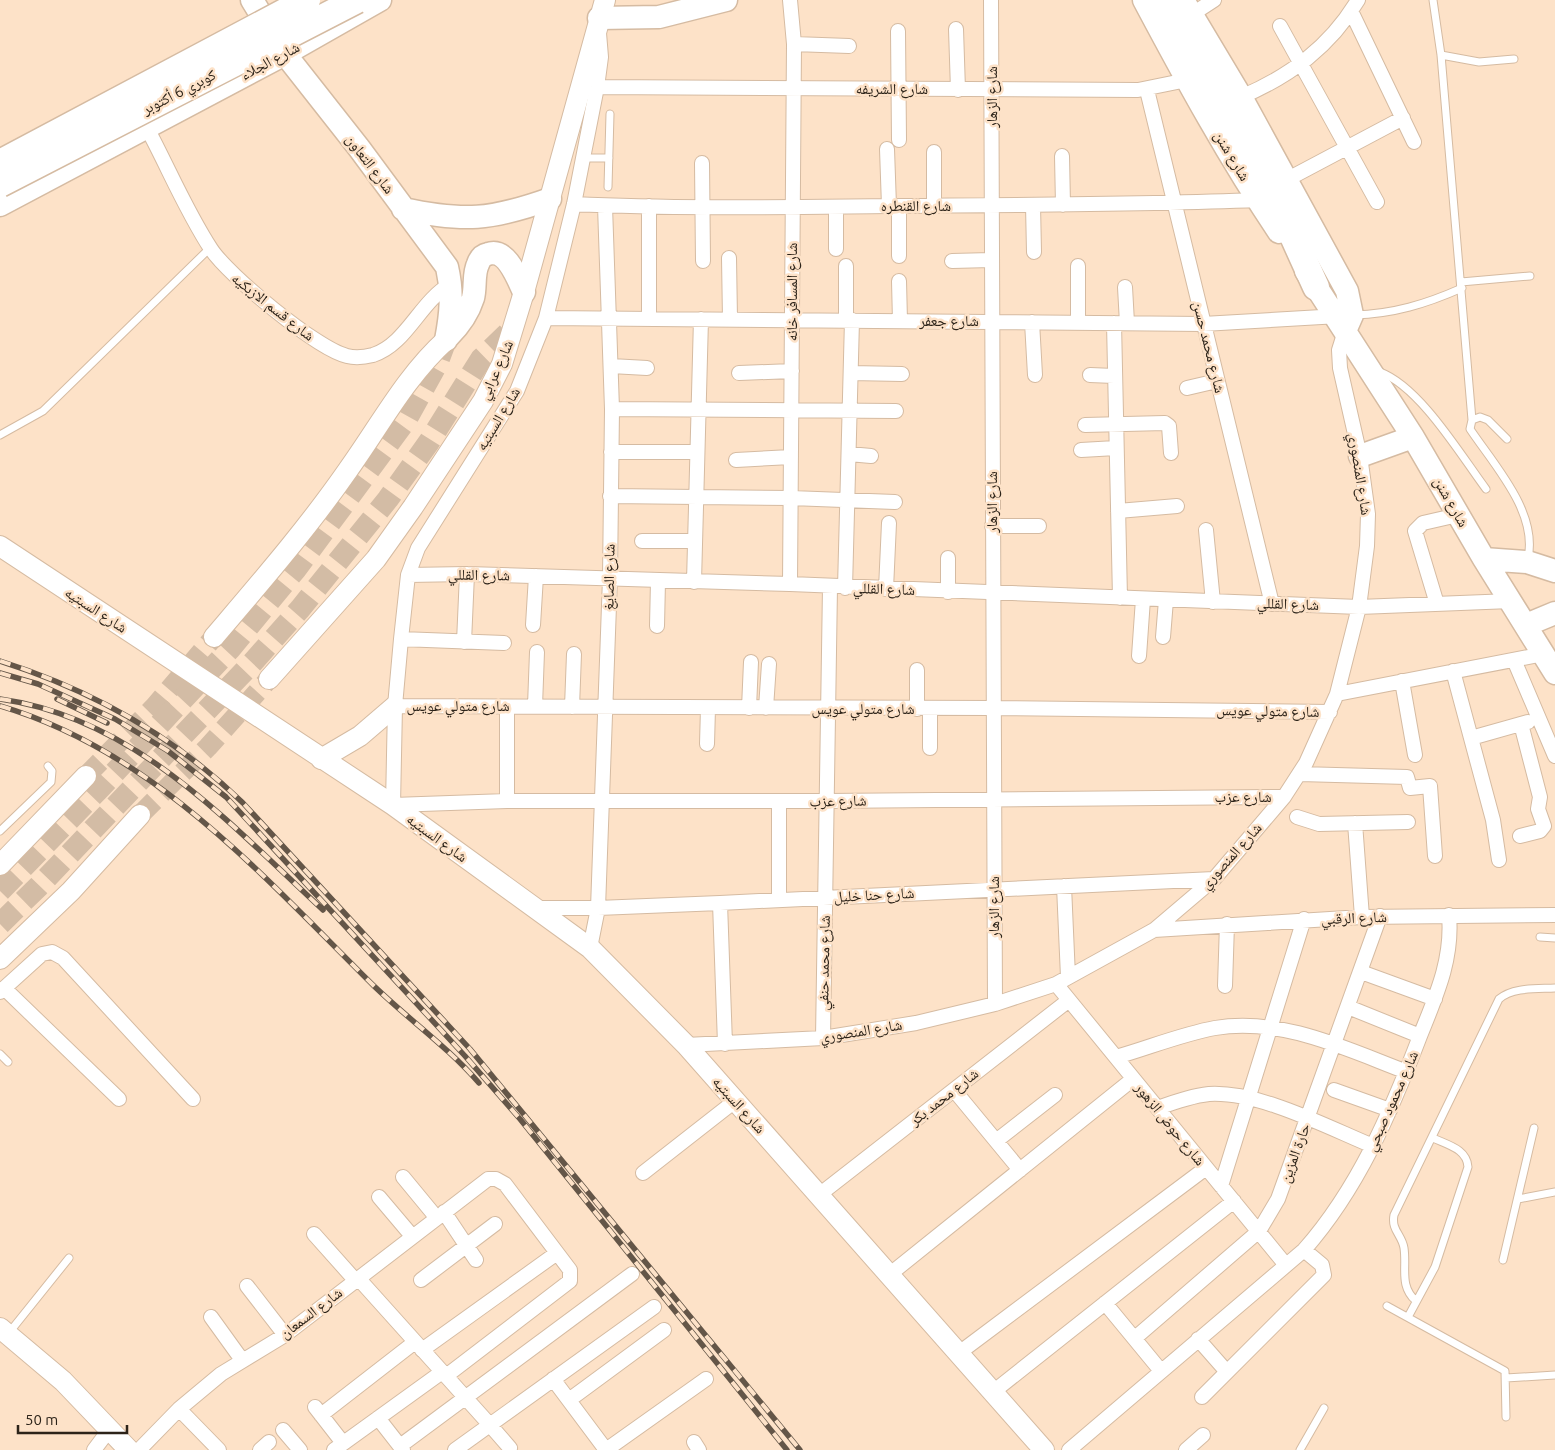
<svg xmlns="http://www.w3.org/2000/svg" width="1555" height="1450" font-family="Ubuntu,'Noto Naskh Arabic',sans-serif">
<rect width="100%" height="100%" fill="#fde2c8"/>
<g fill="none" stroke-linecap="round" stroke-linejoin="round">
<path stroke="#d3bca5" stroke-width="20" stroke-dasharray="20 10" stroke-linecap="butt" d="M86,776L155,706L214,637
M140,815L208,747L269,679"/>
<path stroke="#d3bca5" stroke-width="22" stroke-dasharray="22 11" stroke-linecap="butt" d="M0,891L101,787L230,649L296,569L406,420L437,364L446,340
M0,924L39,886L253,662L300,609L388,499L429,442L481,359L514,327"/>
<g stroke="#d5bba2" stroke-width="9">
<path id="lane" d="M1433,0L1441,55L1472,420
M1441,55L1479,62L1514,59
M583,158H609
M608,187L610,114
M1461,282L1530,276
M1354,315C1393,314 1426,304 1462,288
M1380,372C1420,387 1460,454 1486,489
M0,435L43,411L210,248
M1507,439L1488,420L1480,417L1472,420L1470,429C1494,465 1538,512 1528,558
M0,831L51,782L52,771L48,766
M1540,937L1555,938
M0,1054L8,1062
M1518,1199L1555,1192
M1503,1260L1534,1128
M1416,1301C1399,1286 1407,1268 1404,1248C1402,1235 1391,1230 1394,1215L1499,999C1513,987 1537,989 1555,988
M1387,1306L1505,1371L1506,1417
M1408,1317L1435,1267L1468,1167C1467,1149 1448,1145 1433,1138
M8,1334L69,1258
M1506,1378L1555,1375
M1300,1450L1324,1408"/>
</g>
<g stroke="#d5bba2" stroke-width="16">
<path id="street" d="M790,0L794,44L790,584
M991,0L995,1004
M1351,11L1414,142
M1191,15L1214,0
M1280,26L1377,202
M956,29L958,90
M898,31L899,140
M599,33L601,57L597,87L574,204L546,318L517,391L418,548L408,575L401,639L395,706L393,805L507,801H827L1284,797
M794,44L849,46
M597,87L1138,90L1187,80
M1147,90L1272,604
M1241,97C1290,76 1330,47 1358,0
M147,128C168,167 186,211 211,249C228,275 317,349 347,356C355,358 365,357 373,355C407,344 420,301 451,284
M887,149L889,206
M934,152V206
M1062,156L1063,205
M702,163L703,261
M1286,180L1403,118
M574,204C679,209 783,207 888,206C1011,205 1134,205 1258,200
M1033,205L1034,252
M899,206V256
M836,249V207
M729,258L730,319
M952,261L991,260
M1078,266V322
M899,281L900,321
M1125,287L1127,323
M546,318L1203,324L1339,316
M649,318V206
M846,320V266
M1032,322L1035,375
M1114,323L1120,598
M611,366L647,368
M739,373L792,371
M851,373L902,374
M1090,375L1114,376
M1187,388L1217,381
M612,409L896,411
M1085,425L1165,423L1169,426L1171,453
M1081,450L1116,448
M611,452H697
M849,454L871,456
M736,460L791,457
M610,496L791,498L895,502
M1118,511L1177,506
M992,526H1039
M1206,530L1213,602
M642,541H695
M408,575L467,574L790,584L1359,607L1511,601
M694,582L701,319
M845,588L852,320
M886,589L889,523
M948,592V558
M1437,604L1415,531L1423,523L1458,515
M533,625L536,576
M657,626L658,581
M1163,637L1166,600
M401,639L504,643
M464,642L467,574
M1139,656L1143,599
M1514,660L1555,756
M1453,671L1493,820L1499,860
M1402,681L1415,755
M1337,694L1544,654
M395,706L993,708L1330,712
M535,706L537,652
M507,707V801
M572,707L574,654
M749,708L751,662
M766,708L769,664
M917,709V670
M1471,738L1528,722
M707,744L708,708
M930,748V709
M1300,774L1407,777L1410,788L1430,786L1435,856
M1297,817L1319,824L1408,822
M1355,823L1362,917
M1520,836L1540,831L1544,826L1538,809L1540,797L1521,724
M1064,886L1068,977
M779,900V801
M720,903L725,1044
M534,908H598L720,903L1214,879
M1154,930L1362,917L1555,915
M590,948L598,908L610,578L612,409L605,206
M1361,972L1435,999
M1056,984L1285,1264
M1225,986L1227,924
M4,988L119,1099
M0,992L42,954L52,952L63,958L193,1099
M1348,1007L1420,1036
M823,1038L830,587
M686,1045L823,1038L916,1023L995,1004L1056,984L1154,930L1214,879L1284,797L1306,763L1337,694L1359,607L1367,546L1368,514L1360,456L1340,368L1339,350L1345,331
M1116,1057C1148,1048 1182,1034 1215,1028C1282,1017 1346,1049 1407,1072
M954,1090L1020,1170
M1334,1090L1390,1110
M1158,1108C1174,1102 1191,1096 1209,1094C1259,1091 1327,1127 1373,1146
M996,1141L1055,1095
M643,1173L735,1101
M403,1177L436,1217
M1221,1186L1304,919
M819,1195L1069,1000
M379,1197L412,1236
M444,1212L476,1260
M314,1234L355,1280
M889,1275L1133,1079
M358,1278L490,1425L510,1448L509,1450
M421,1280L495,1224
M247,1286L285,1335
M1105,1303L1161,1371
M211,1317L242,1360
M1135,1338L1259,1231L1278,1199L1380,916
M1198,1339L1227,1372
M422,1350L557,1253
M959,1353L1206,1168
M553,1379L606,1450
M993,1392L1234,1201
M1202,1397L1324,1275L1322,1265L1304,1250
M569,1400L664,1330
M315,1407L343,1443
M179,1409L219,1450
M321,1415L415,1342
M378,1418L403,1450
M283,1430L300,1450
M694,1442L699,1450
M400,1446L632,1274
M94,1450L109,1430
M139,1450L179,1409L221,1374L285,1335L488,1179H496L505,1184L570,1270V1281L446,1376
M260,1450L269,1442
M334,1450L442,1372
M455,1450L654,1307
M606,1450L706,1379
M1069,1450L1304,1250C1358,1189 1391,1112 1420,1036C1436,996 1453,959 1449,915
M1186,1450L1203,1435"/>
</g>
<g stroke="#d5bba2" stroke-width="22">
<path id="secondary" d="M0,546L393,805L590,948L686,1045L1044,1450
M214,637C260,583 307,529 348,470C379,427 406,376 446,340
M269,679L376,559L413,507L483,401L502,364L524,292L605,0
M321,759L360,736L395,706
M0,865L86,776
M0,959L71,891L140,815
M0,1328L63,1381L129,1450"/>
</g>
<g stroke="#d5bba2" stroke-width="25">
<path id="primary" d="M252,0L285,54L359,148L447,267C453,293 451,314 446,340
M1144,0C1186,79 1229,158 1279,232
M1183,0L1241,97L1347,291L1352,315L1345,331
M599,18L659,17L726,0
M0,205L285,54L380,0
M403,209C464,222 491,220 550,199
M1306,271L1413,437L1484,559L1555,673
M448,337C459,326 468,314 473,298C476,287 473,274 478,264C480,258 483,255 488,254C507,247 518,280 524,292
M1360,456L1413,437
M1484,559L1527,562L1555,571
M1526,625L1555,613"/>
</g>
<g stroke="#d5bba2" stroke-width="29">
<path id="highway" d="M1164,0L1292,234L1316,287"/>
</g>
<use href="#lane" stroke="#fff" stroke-width="7"/>
<use href="#street" stroke="#fff" stroke-width="14"/>
<use href="#secondary" stroke="#fff" stroke-width="20"/>
<use href="#primary" stroke="#fff" stroke-width="22"/>
<use href="#highway" stroke="#fff" stroke-width="26"/>
<g stroke="#645648" stroke-width="5.5">
<path id="rail" d="M0,661C92,690 174,736 243,803L470,1049L800,1450
M0,673L38,684L115,719L168,751L226,797L465,1056L520,1119L787,1450
M0,699C135,718 228,822 323,910
M57,699L107,723
M0,706C154,751 263,876 374,986C408,1019 448,1047 479,1083"/>
</g>
<use href="#rail" stroke="#fde2c8" stroke-width="4" stroke-dasharray="11" stroke-linecap="butt"/>
<g stroke="#d5bba2" stroke-width="29" stroke-linecap="butt">
<path id="highway-bridge" d="M0,163L307,0
M0,184L357,0"/>
</g>
<use href="#highway-bridge" stroke="#fff" stroke-width="26"/>
</g>
<g text-anchor="middle" stroke-width="5" stroke-linejoin="round" paint-order="stroke">
<g font-size="15" fill="#2c2319" stroke="#fde2c8">
<text transform="translate(270 61) rotate(-28)" y="5">شارع الجلاء</text>
<text x="892" y="94">شارع الشريفه</text>
<text transform="translate(179 92) rotate(-27)" y="5">كوبري 6 أكتوبر</text>
<text transform="translate(992 97) rotate(-90)" y="5">شارع الزهار</text>
<text transform="translate(1232 156) rotate(59)" y="5">شارع شنن</text>
<text transform="translate(370 164) rotate(53)" y="5">شارع التعاون</text>
<text x="916" y="211">شارع القنطره</text>
<text transform="translate(792 292) rotate(-90)" y="5">شارع المسافر خانه</text>
<text transform="translate(273 307) rotate(38)" y="5">شارع قسم الازبكيه</text>
<text x="949" y="326">شارع جعفر</text>
<text transform="translate(1209 347) rotate(76)" y="5">شارع محمد حسن</text>
<text transform="translate(496 370) rotate(-66)" y="5">شارع عرابي</text>
<text transform="translate(498 419) rotate(-59)" y="5">شارع السبتيه</text>
<text transform="translate(1360 474) rotate(81)" y="5">شارع المنصوري</text>
<text transform="translate(992 502) rotate(-90)" y="5">شارع الزهار</text>
<text transform="translate(1451 502) rotate(60)" y="5">شارع شنن</text>
<text transform="translate(479 575) rotate(1)" y="5">شارع القللي</text>
<text transform="translate(609 577) rotate(-89)" y="5">شارع الصايغ</text>
<text transform="translate(884 589) rotate(2)" y="5">شارع القللي</text>
<text transform="translate(1288 604) rotate(2)" y="5">شارع القللي</text>
<text transform="translate(96 610) rotate(33)" y="5">شارع السبتيه</text>
<text x="458" y="711">شارع متولي عويس</text>
<text x="863" y="714">شارع متولي عويس</text>
<text transform="translate(1268 711) rotate(1)" y="5">شارع متولي عويس</text>
<text x="1243" y="802">شارع عزب</text>
<text transform="translate(838 801) rotate(-1)" y="5">شارع عزب</text>
<text transform="translate(437 838) rotate(36)" y="5">شارع السبتيه</text>
<text transform="translate(1231 856) rotate(-48)" y="5">شارع المنصوري</text>
<text transform="translate(874 895) rotate(-3)" y="5">شارع حنا خليل</text>
<text transform="translate(994 907) rotate(-90)" y="5">شارع الزهار</text>
<text transform="translate(1354 918) rotate(-2)" y="5">شارع الرقبي</text>
<text transform="translate(824 963) rotate(-89)" y="5">شارع محمد حنفي</text>
<text transform="translate(861 1031) rotate(-9)" y="5">شارع المنصوري</text>
<text transform="translate(944 1097) rotate(-38)" y="5">شارع محمد بكر</text>
<text transform="translate(1392 1101) rotate(-66)" y="5">شارع محمود صبحي</text>
<text transform="translate(739 1105) rotate(48)" y="5">شارع السبتيه</text>
<text transform="translate(1170 1124) rotate(51)" y="5">شارع حوض الزهور</text>
<text transform="translate(1295 1153) rotate(-70)" y="5">حارة المزين</text>
<text transform="translate(311 1313) rotate(-37)" y="5">شارع السمعان</text>
</g>
</g>
<path d="M18 1425v8h109v-8" fill="none" stroke="#2c2319" stroke-width="2.5"/>
<text x="25" y="1425" font-size="15" fill="#2c2319" stroke="#fde2c8" stroke-width="4" paint-order="stroke">50 m</text>
</svg>
